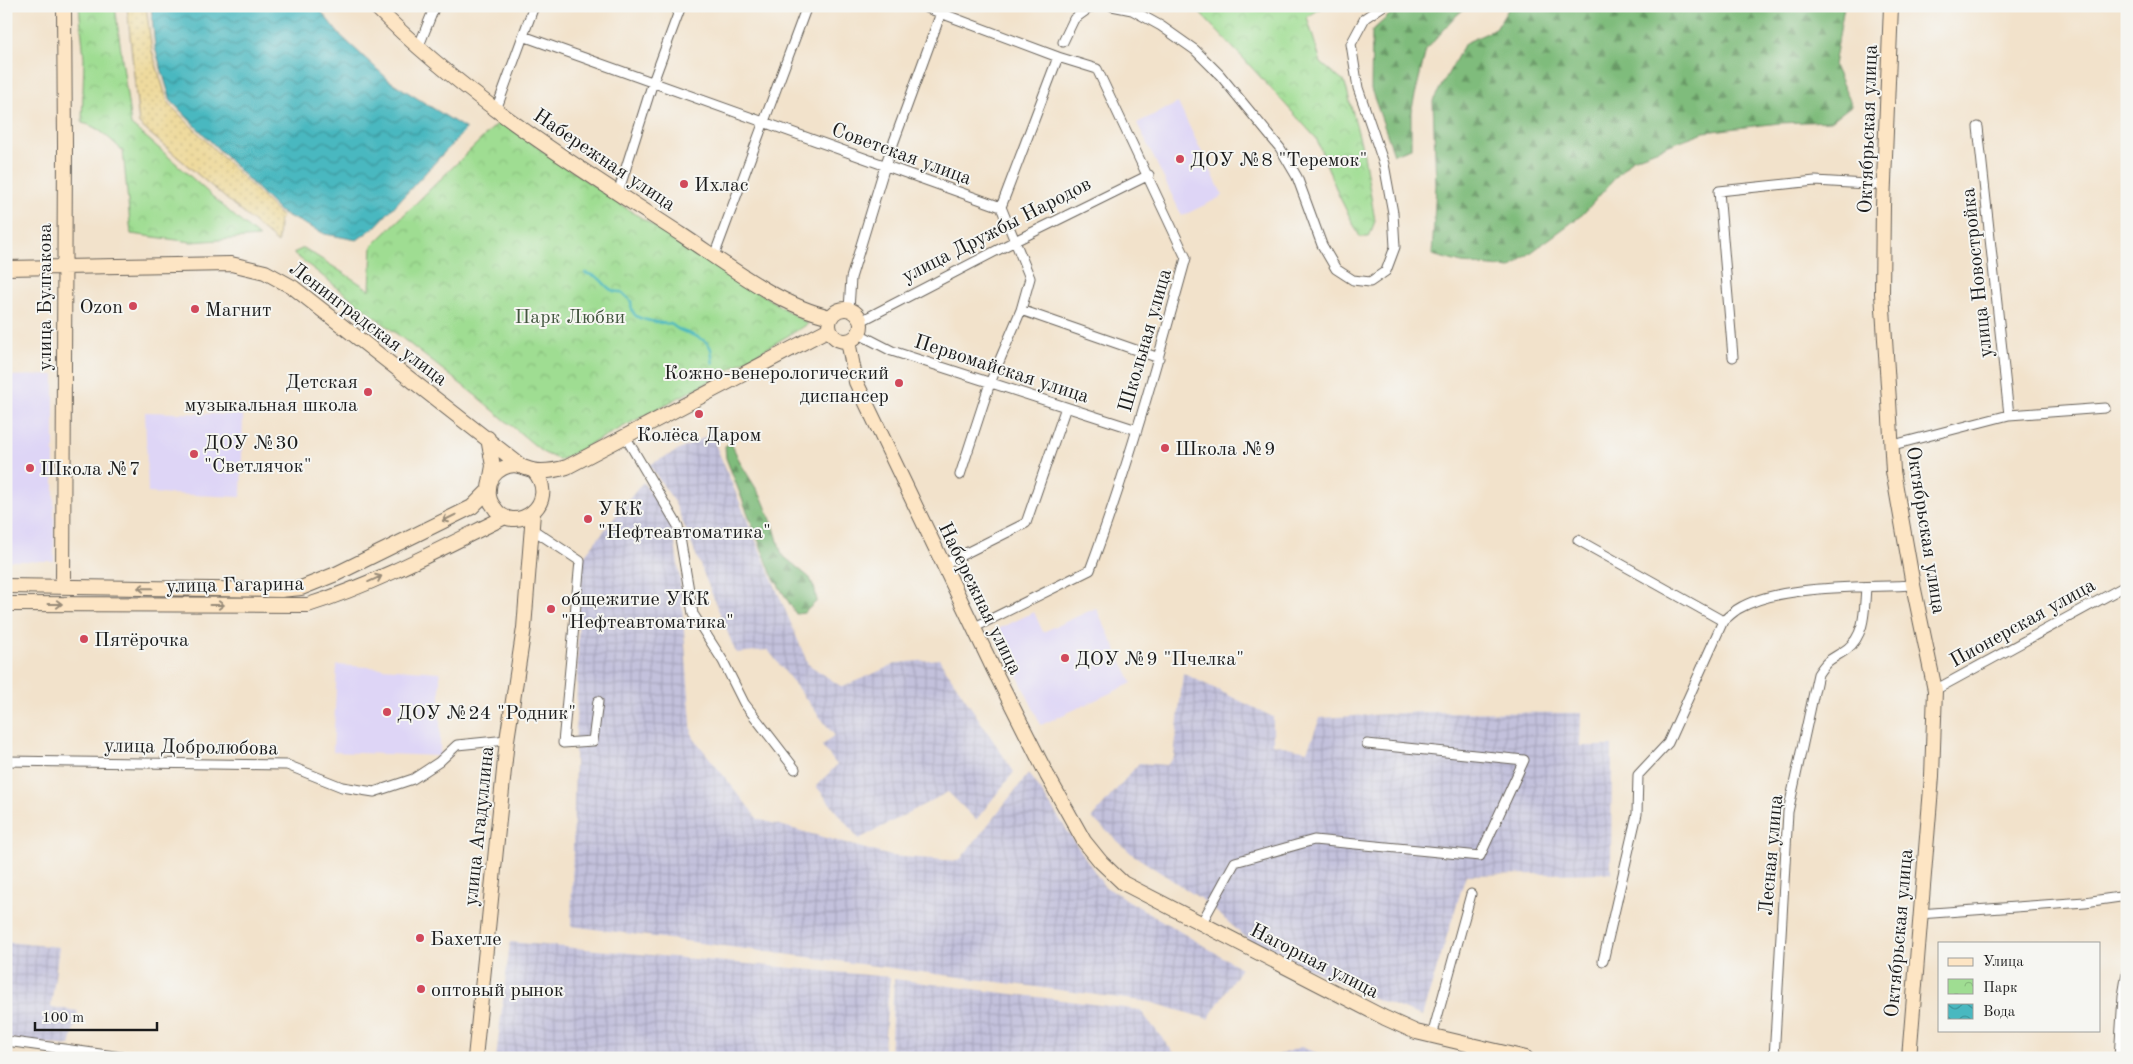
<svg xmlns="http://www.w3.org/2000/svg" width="2133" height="1064" font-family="'Old Standard TT',serif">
<defs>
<pattern id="industrial-grid" width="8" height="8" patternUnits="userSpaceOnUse" patternTransform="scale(1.25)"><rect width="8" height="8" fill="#c3c1dc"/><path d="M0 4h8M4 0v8" fill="none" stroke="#a7a5bc"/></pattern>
<pattern id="forest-firs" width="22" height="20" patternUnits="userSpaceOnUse" patternTransform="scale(1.25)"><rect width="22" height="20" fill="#7fbc7c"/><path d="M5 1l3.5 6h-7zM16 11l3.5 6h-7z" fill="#679865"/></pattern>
<pattern id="sand-dots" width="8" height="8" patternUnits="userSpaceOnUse" patternTransform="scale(1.25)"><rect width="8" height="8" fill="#eeda9e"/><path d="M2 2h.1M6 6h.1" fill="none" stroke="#ccba88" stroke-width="1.8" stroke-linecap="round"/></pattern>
<pattern id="park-crowns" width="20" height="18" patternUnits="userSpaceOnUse" patternTransform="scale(1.25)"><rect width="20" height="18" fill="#9fdd92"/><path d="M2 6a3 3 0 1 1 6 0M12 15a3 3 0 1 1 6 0" fill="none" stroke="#88bd7d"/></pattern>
<pattern id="water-waves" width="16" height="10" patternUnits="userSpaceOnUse" patternTransform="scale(1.25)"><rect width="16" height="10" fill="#49b8c0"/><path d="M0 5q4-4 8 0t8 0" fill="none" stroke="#3c959b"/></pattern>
</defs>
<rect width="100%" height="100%" fill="#f6f6f2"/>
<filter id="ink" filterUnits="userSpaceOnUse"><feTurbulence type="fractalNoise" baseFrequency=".02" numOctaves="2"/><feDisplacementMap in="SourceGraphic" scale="10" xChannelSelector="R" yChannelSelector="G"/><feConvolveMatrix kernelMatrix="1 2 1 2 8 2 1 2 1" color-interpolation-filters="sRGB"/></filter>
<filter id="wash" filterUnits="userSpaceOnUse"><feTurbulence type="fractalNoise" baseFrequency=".0096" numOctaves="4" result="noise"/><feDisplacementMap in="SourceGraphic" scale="20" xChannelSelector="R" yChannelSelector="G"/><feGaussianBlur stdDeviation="1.12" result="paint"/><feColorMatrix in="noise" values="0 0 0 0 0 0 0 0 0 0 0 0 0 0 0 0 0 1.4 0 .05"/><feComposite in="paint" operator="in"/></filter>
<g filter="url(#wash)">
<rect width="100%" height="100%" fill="#f2e2cb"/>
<path fill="#ded5f6" d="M1178,103L1223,196L1182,216L1137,123Z
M54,375V561H6V376Z
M145,412L243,415L241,497L148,493Z
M1096,608L1132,683L1041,725L996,630L1034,612L1043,632Z
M337,665L440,672V756L333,752Z"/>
<path fill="url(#industrial-grid)" d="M711,434L808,664L842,687L898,663L939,659L1014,772L976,820L948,792L859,839L816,786L837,765L822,746L834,735L768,650L736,653L674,501L649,465Z
M643,482L672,523L680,578L692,736L758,819L891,856L959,861L1029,773L1104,886L1241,968L1208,1019L1150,1002L571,926L580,561Z
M1183,673L1273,717V744L1307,751L1320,718L1421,712L1581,713L1580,746H1612L1611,873L1466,875L1422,1016L1373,998L1251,942L1204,901L1132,854L1092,818L1139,763L1167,765L1174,757Z
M6,942L59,947L51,1007L78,1011L70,1046L6,1039Z
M510,942L890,977L883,1058H496Z
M894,979L1140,1010L1178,1058H890Z
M1301,1047L1330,1058H1270Z"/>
<path fill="url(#forest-firs)" stroke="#4e6c4c" d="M1399,6H1467L1456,16L1426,50L1411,112V148L1394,154L1371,89L1372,31Z
M1510,6H1844L1834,66L1852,105L1831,121L1779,123L1704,132L1632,159L1583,214L1510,268L1462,263L1432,255L1436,185L1433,101L1465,43L1496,29Z
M731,443L741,464L762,498L774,527L782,555L810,578L815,590L817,601L804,613L796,614L772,575L726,458L725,446Z"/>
<path fill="url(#sand-dots)" stroke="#857b5d" d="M127,6H146L152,51L168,103L282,217L279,221L278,243L139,124Z"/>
<path fill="url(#park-crowns)" stroke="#5e7c57" d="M79,6H115L131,125C175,160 215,201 259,237L192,242L131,234L123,151C111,140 98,126 82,123L84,58Z
M1193,6H1325L1307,17L1321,63L1345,83L1364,155L1375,221L1369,237H1360L1339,196L1316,138L1243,58Z
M500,121L618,203L808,324L712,380L560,460L544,453L475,395L293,253L304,248L370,290L372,246Z"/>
<path fill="url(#water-waves)" stroke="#326a6e" d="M151,6H317L339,34L390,81L466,129L376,226L357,240L325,234L280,212L171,101L155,48Z"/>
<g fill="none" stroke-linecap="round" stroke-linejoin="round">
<path stroke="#49b8c0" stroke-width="2.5" d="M585,273C589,274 594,275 597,277C605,282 608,293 621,292L631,301C631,318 639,318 651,321C659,322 663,325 671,323C677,334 706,334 711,349C712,353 712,359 713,364"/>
</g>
</g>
<g filter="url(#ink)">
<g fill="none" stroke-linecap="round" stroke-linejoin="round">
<g stroke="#676159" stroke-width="11">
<path id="street" d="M922,6L1058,57L1097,69L1186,258C1157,363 1128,468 1090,570L973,628
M1112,6L1132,10L1161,26L1195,50L1220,75L1280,148L1297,177L1322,245L1336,269L1353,280L1370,282L1386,271L1395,247L1393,213L1384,164L1358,88L1351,44L1365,18L1383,6
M523,36L1001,207L1030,278L1021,310L990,383L960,475
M1063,42L1074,19L1092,6
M418,48L435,6
M496,110L534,6
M1978,127L2009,415
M618,193L653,82L681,6
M1001,207L1058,57
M714,256L807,6
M849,309L851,278L885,166L941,13
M1021,310L1159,358
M861,321L1015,241L1149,175
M859,334L892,351L1137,430
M1733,357L1719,191L1815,181L1884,185
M625,436L678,526L693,614L723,661L744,703L795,769
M1893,445L2009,415L2105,408
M532,529L580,561L563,743L593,741L598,701
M1578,540L1723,621
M942,565L1026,523L1066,407
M1935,690L2127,585
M6,761L287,765L342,787L374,792L413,779L439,762L457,745L507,740
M1919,914L2085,902L2127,896
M1201,924L1235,862L1314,840L1480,856L1524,760L1367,744
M1603,961L1637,814L1638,775L1668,743L1723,621C1728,617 1733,612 1738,609C1779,584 1864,588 1913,585
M1432,1036L1471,894
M6,1041L129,1058
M1774,1058L1788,812L1818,674C1830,656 1832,660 1847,649C1866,634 1864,609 1866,588
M2119,1058L2123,996L2127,972"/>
</g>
<g stroke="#676159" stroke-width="16">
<path id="secondary" d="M375,6C465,98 575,165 682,235C726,264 779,306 831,317
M1891,6L1883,206L1882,293L1889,401L1893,471L1913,585L1935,690L1932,776L1909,1058
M6,268L231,264L265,272L294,288L520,465
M829 325a16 16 0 1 1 32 0a16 16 0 1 1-32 0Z
M848,341L856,382L993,668L1047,775L1084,841L1101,862L1123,883L1385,1018L1416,1032L1526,1058
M488,438L493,466L490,482
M533,470C563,503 513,538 494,507C490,502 488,496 489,489C489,480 495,472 503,468C515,462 521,467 532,470C544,473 556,470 567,467L829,329
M6,586L281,590L301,588L336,574L472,507L488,491
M63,587L65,146L64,6
M6,604L308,605C377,583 440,549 505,517
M475,1058L507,740L524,628L533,513"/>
</g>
<use href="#street" stroke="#fff" stroke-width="9"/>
<use href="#secondary" stroke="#fde5c4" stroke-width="14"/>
</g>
<defs><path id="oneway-shaft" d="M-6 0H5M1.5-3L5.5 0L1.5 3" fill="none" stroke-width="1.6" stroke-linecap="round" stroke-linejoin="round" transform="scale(1.25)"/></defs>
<g stroke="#988b78">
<use href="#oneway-shaft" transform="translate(449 518) rotate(154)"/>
<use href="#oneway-shaft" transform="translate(375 579) rotate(-24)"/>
<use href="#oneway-shaft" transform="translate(145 588) rotate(-179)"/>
<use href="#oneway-shaft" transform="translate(55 604)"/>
<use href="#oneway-shaft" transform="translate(217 605)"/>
</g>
</g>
<g fill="#d1495b" stroke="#f6f6f2" stroke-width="2">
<circle cx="1180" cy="159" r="5"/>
<circle cx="684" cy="184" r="5"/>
<circle cx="133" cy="306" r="5"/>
<circle cx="195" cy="309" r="5"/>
<circle cx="899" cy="383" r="5"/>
<circle cx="368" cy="392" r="5"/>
<circle cx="699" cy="414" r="5"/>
<circle cx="1165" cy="448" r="5"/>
<circle cx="194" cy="454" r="5"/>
<circle cx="30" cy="468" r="5"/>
<circle cx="588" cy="519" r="5"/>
<circle cx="551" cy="609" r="5"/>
<circle cx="84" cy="639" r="5"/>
<circle cx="1065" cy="658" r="5"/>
<circle cx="387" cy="712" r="5"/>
<circle cx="420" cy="938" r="5"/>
<circle cx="421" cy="989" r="5"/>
</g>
<g text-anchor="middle" stroke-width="4" stroke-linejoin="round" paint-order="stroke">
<g font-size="20" fill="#1c1c1c" stroke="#f6f6f2">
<text transform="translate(1867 129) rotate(-88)" y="7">Октябрьская улица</text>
<text transform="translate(902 153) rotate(20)" y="7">Советская улица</text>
<text transform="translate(605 159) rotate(34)" y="7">Набережная улица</text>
<text transform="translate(996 229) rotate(-27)" y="7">улица Дружбы Народов</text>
<text transform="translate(1976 273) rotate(-96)" y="7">улица Новостройка</text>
<text transform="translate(44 297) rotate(-90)" y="7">улица Булгакова</text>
<text transform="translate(369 323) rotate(37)" y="7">Ленинградская улица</text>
<text transform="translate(1144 340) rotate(-74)" y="7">Школьная улица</text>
<text transform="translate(1002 368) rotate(18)" y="7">Первомайская улица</text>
<text transform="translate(1927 530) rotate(81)" y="7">Октябрьская улица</text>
<text transform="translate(235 584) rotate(-1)" y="7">улица Гагарина</text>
<text transform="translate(981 598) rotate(64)" y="7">Набережная улица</text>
<text transform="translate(2022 622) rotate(-29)" y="7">Пионерская улица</text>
<text transform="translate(191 746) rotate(1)" y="7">улица Добролюбова</text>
<text transform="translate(478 826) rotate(-84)" y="7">улица Агадуллина</text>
<text transform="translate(1770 855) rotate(-85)" y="7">Лесная улица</text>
<text transform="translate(1898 933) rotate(-85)" y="7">Октябрьская улица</text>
<text transform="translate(1315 960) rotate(27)" y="7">Нагорная улица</text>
</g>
<g font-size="20" fill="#1c1c1c" stroke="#f6f6f2" text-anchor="start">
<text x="1190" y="166">ДОУ №8 "Теремок"</text>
<text x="694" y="191">Ихлас</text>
<text x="123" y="313" text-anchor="end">Ozon</text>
<text x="205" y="316">Магнит</text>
<text x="889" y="379" text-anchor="end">Кожно-венерологический<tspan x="889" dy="23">диспансер</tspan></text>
<text x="358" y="388" text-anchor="end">Детская<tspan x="358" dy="23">музыкальная школа</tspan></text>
<text x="699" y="441" text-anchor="middle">Колёса Даром</text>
<text x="204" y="449">ДОУ №30<tspan x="204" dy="23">"Светлячок"</tspan></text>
<text x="1175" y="455">Школа №9</text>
<text x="40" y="475">Школа №7</text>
<text x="598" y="515">УКК<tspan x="598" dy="23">"Нефтеавтоматика"</tspan></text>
<text x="561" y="605">общежитие УКК<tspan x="561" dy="23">"Нефтеавтоматика"</tspan></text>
<text x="94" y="646">Пятёрочка</text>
<text x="1075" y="665">ДОУ №9 "Пчелка"</text>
<text x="397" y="719">ДОУ №24 "Родник"</text>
<text x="430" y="945">Бахетле</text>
<text x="431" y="996">оптовый рынок</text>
</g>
<g font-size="20" fill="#43563f" stroke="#f6f6f2">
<text x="570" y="323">Парк Любви</text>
</g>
</g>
<rect width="2133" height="1064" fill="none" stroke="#f6f6f2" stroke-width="25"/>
<rect x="1938" y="942" width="162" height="90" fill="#f6f6f2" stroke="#9f9f9c"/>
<rect x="1948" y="958" width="25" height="8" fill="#fde5c4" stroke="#9f9f9c"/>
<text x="1983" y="966" font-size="15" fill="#1c1c1c">Улица</text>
<rect x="1948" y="979" width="25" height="15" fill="url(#park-crowns)" stroke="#9f9f9c"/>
<text x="1983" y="992" font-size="15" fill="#1c1c1c">Парк</text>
<rect x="1948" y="1004" width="25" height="15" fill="url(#water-waves)" stroke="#9f9f9c"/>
<text x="1983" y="1016" font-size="15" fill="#1c1c1c">Вода</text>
<path d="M35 1022v8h122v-8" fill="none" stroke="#1c1c1c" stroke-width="2.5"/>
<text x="42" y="1022" font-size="15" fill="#1c1c1c" stroke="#f6f6f2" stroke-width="4" paint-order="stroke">100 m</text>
</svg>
